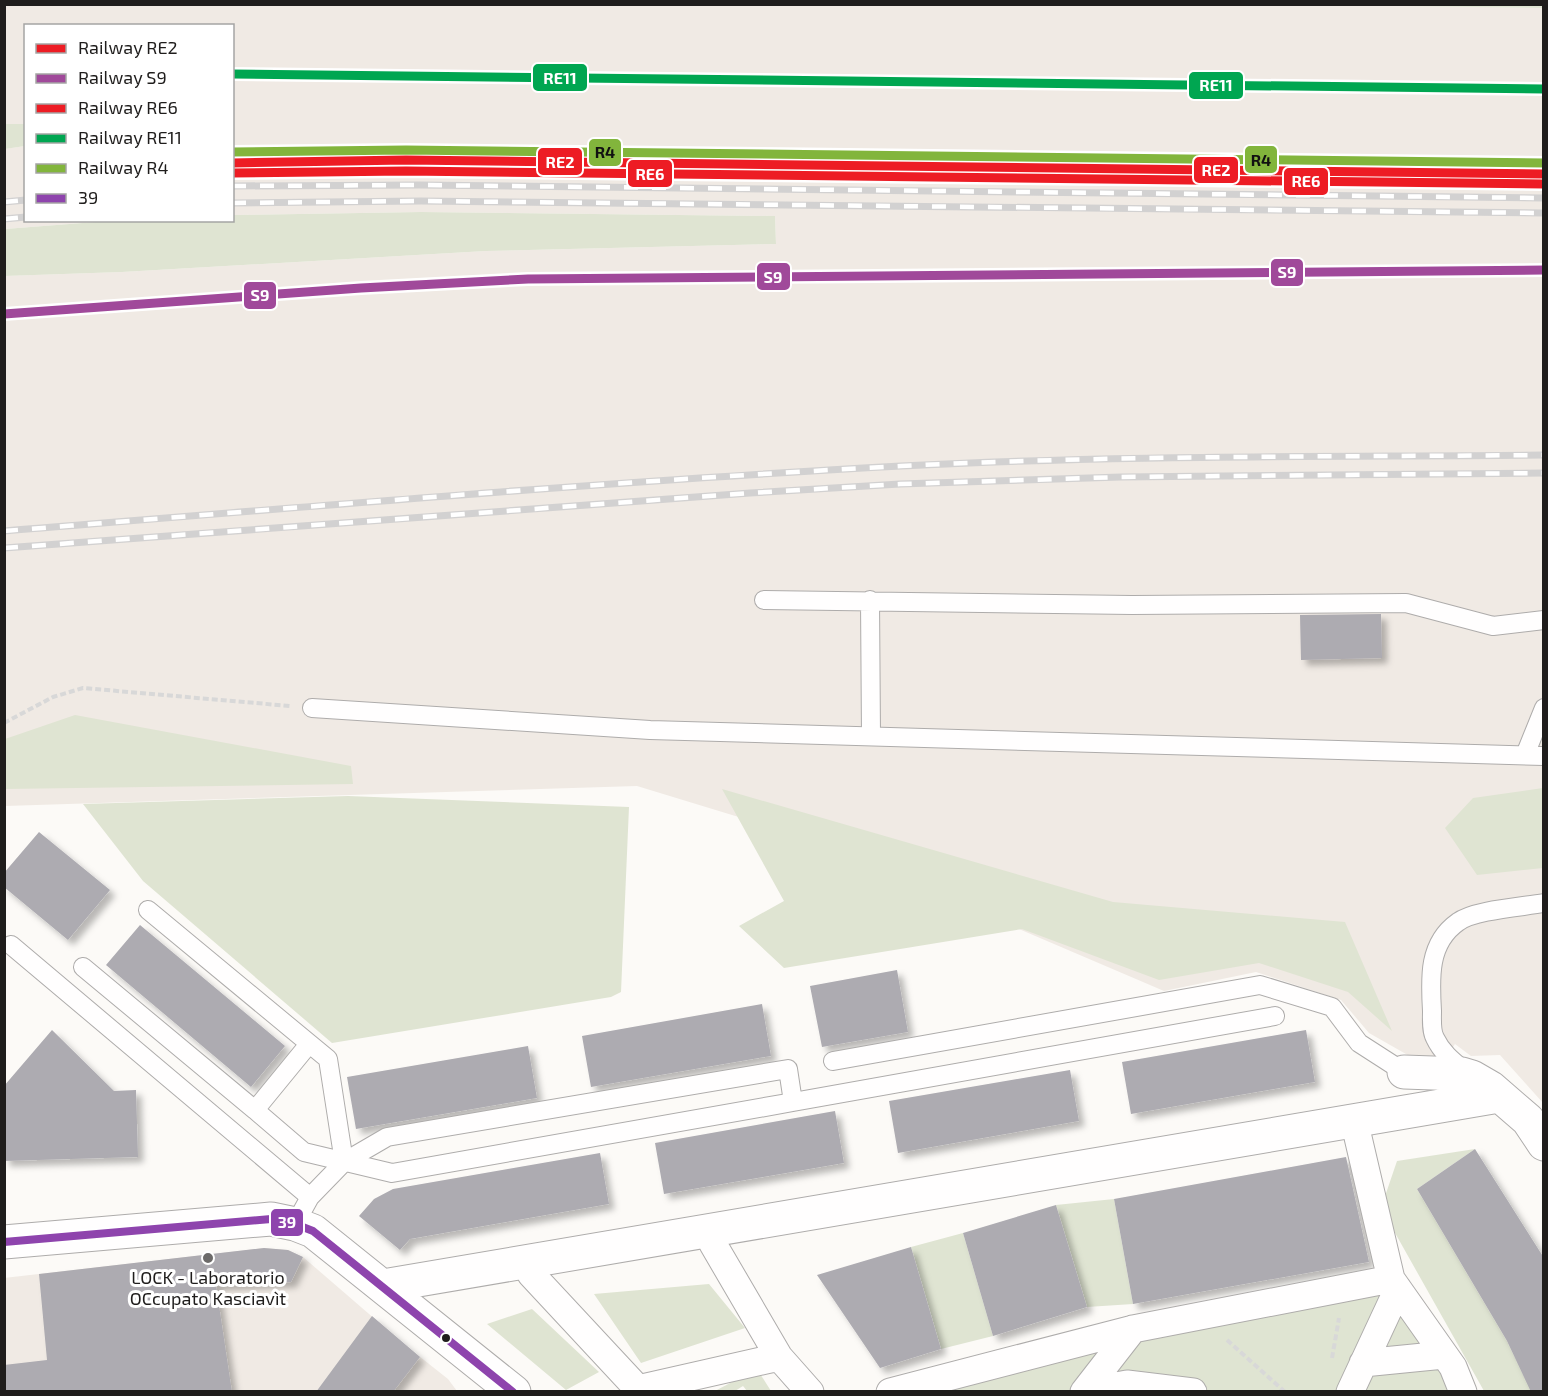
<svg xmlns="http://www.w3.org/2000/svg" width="1548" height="1396" font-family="'Exo 2',sans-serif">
<defs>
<filter id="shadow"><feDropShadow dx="5.5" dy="5.5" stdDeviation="3" flood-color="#0004"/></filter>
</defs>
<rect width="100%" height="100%" fill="#fcfaf7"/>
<path fill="#f0eae4" d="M1333,4L1543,8V1103L1500,1055L1471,1056L1455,1044L1442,1064L1413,1058L1369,1033L1341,1000L1256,972L1164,991L801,836L637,786L5,806L4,276L122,272L486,251L776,244L775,216L421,212L233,215L232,26H26L25,124H5V5Z
M25,146L26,220L108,221L5,229L4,149Z
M264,1248L288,1250L303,1257L405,1345L448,1379L457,1391H5L4,1278Z"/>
<path fill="#dfe4d2" d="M1543,4V8L1333,5V4Z
M5,124H25V146L5,149Z
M421,212L775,216L776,244L486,251L122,272L5,276V229L108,221L232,220L233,215Z
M75,715L351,766L353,784L5,789V739Z
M1543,788V868L1477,875L1445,828L1473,798Z
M722,789L1113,902L1345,922L1392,1031L1348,992L1259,963L1159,980L1022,929L784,968L739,926L784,901Z
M348,796L629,807L621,992L611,997L332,1043L143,881L83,804Z
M1475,1149L1417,1189L1507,1341L1531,1391H1484L1381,1208L1397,1161Z
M1114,1199L1133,1304L1087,1307L1056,1205Z
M963,1233L993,1336L941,1349L911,1247Z
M1391,1279L1463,1392H890Z
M709,1284L745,1328L641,1363L594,1294Z
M532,1309L599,1372L566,1390L487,1324Z
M757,1369L771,1391H747L743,1386L735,1391L713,1392Z"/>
<path fill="#adabb1" filter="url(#shadow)" d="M1381,614L1382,658L1301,660L1300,615Z
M39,832L110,890L68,940L4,887V873Z
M140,925L285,1046L251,1087L106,965Z
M897,970L908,1032L822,1047L810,986Z
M762,1004L771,1056L591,1087L582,1036Z
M52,1030L114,1091L136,1090L138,1157L4,1161V1086Z
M1306,1030L1315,1082L1131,1114L1122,1062Z
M528,1046L537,1098L356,1129L347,1077Z
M1070,1070L1079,1121L898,1153L889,1101Z
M835,1111L844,1163L664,1194L655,1143Z
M1475,1149L1544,1258V1392H1531L1507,1341L1417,1189Z
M600,1153L609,1204L410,1239L400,1250L359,1216L374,1199L393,1189Z
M1346,1157L1369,1262L1133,1304L1114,1199Z
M1056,1205L1087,1307L993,1336L963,1233Z
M911,1247L941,1349L880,1368L817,1275Z
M264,1248L288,1250L303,1257L291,1282L216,1285L232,1392H4V1365L47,1360L39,1274Z
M372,1316L420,1357L393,1392H316Z"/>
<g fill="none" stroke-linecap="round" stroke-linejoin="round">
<g stroke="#aeacab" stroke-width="20">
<path id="service" d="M764,600L1132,605L1406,603L1493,626L1544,620
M870,600L871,736
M312,708L650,730L1544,756
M1525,755L1544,708
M148,910L328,1059L344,1162
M11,945L310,1197
M83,967L255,1110
M833,1061L1260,985L1332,1007L1359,1043L1404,1072
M1466,1072C1454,1062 1442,1053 1435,1038C1431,1031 1432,1019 1432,1011C1430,978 1428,943 1458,922C1474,910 1522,907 1544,903
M793,1102L1275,1016
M295,1224L310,1197L344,1162L387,1137L788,1069L793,1102L392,1173L304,1152L255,1110L309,1044"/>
</g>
<g stroke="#aeacab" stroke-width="29">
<path id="pedestrian" d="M1357,1133L1391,1279
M713,1244L779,1357
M531,1274L638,1389
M1363,1363L1444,1355
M637,1392L638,1389L779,1357L810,1392
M890,1392L1133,1329L1391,1279L1453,1367L1463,1392
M1084,1392L1127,1384L1193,1392
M1084,1392L1133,1329
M1350,1392L1398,1289"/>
</g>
<g stroke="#aeacab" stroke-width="35">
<path id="minor" d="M1404,1072L1462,1074L1472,1077L1491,1088L1528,1120L1544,1144
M4,1242L271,1219L295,1224L313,1231L514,1392
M383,1286L1499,1096"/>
</g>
<path stroke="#d8d8d8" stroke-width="4" stroke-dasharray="6 3" stroke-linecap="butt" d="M4,723L53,697L83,688L290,706
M1227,1340L1285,1392
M1332,1358L1339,1318"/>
<use href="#service" stroke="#fffefe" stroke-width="18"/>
<use href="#pedestrian" stroke="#fffefe" stroke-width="27"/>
<use href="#minor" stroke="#fffefe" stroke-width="33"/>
<g stroke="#d2d1d1" stroke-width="7">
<path id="rail" d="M232,186L419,185L1544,198
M4,202L26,200
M232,203L421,201L1544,213
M4,219L26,217
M4,531C303,507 602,482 901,466C1114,455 1330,457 1544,455
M4,548L750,493L900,484L1121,477L1544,473"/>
</g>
<use href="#rail" stroke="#fff" stroke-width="4.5" stroke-dasharray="14" stroke-linecap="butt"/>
<g stroke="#fff" stroke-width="12">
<path id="bus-1" d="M4,1242L271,1219L295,1224L313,1231L513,1392"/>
</g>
<use href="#bus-1" stroke="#8e44ad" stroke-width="8"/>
<g stroke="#fff" stroke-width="14">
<path id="rail-1" d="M232,163L406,160L1544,174"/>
</g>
<g stroke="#fff" stroke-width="14">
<path id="rail-2" d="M4,314L361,288L528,279L1544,270"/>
</g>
<g stroke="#fff" stroke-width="14">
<path id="rail-3" d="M232,173L406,171L1544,184"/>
</g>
<g stroke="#fff" stroke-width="14">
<path id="rail-4" d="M232,74L1544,89"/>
</g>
<g stroke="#fff" stroke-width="14">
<path id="rail-5" d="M232,152L406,150L1544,163"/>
</g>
<use href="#rail-1" stroke="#ed1c24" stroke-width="9"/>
<use href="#rail-2" stroke="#a0499a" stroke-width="9"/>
<use href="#rail-3" stroke="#ed1c24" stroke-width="9"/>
<use href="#rail-4" stroke="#00a651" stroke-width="9"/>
<use href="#rail-5" stroke="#82b53c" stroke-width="9"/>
</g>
<circle fill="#6c6a69" stroke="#fff" stroke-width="2" cx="208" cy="1258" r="6"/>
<circle fill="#1f1d1c" stroke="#fff" stroke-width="2" cx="446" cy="1338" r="5"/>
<g text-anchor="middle" stroke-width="6" stroke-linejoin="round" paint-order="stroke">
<g font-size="18" fill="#1f1d1c" stroke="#fff">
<text x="208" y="1284">LOCK - Laboratorio<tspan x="208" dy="21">OCcupato Kasciavìt</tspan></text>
</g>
</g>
<g stroke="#fff" stroke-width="2">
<rect x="532" y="63" width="56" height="29" rx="6" fill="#00a651"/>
<rect x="1188" y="71" width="56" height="29" rx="6" fill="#00a651"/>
<rect x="588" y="138" width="34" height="29" rx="6" fill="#82b53c"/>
<rect x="1244" y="145" width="34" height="29" rx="6" fill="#82b53c"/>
<rect x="537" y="147" width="46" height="29" rx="6" fill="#ed1c24"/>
<rect x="1193" y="156" width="46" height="28" rx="6" fill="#ed1c24"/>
<rect x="627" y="159" width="46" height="29" rx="6" fill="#ed1c24"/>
<rect x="1283" y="167" width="46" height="29" rx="6" fill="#ed1c24"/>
<rect x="1270" y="258" width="34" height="29" rx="6" fill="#a0499a"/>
<rect x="756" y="262" width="35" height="29" rx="6" fill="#a0499a"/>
<rect x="243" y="281" width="34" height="29" rx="6" fill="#a0499a"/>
<rect x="270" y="1208" width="34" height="29" rx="6" fill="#8e44ad"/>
</g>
<g font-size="16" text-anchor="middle" font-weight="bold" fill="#fff">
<text x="560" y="84">RE11</text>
<text x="1216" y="91">RE11</text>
<text x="560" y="168">RE2</text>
<text x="1216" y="176">RE2</text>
<text x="650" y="180">RE6</text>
<text x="1306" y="187">RE6</text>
<text x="1287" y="278">S9</text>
<text x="773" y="283">S9</text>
<text x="260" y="301">S9</text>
<text x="287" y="1228">39</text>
</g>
<g font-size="16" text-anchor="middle" font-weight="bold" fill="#111">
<text x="605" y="158">R4</text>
<text x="1261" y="166">R4</text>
</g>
<rect width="1548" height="1396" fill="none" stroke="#1f1d1c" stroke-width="12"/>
<rect x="24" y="24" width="210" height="198" fill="#ffffff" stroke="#a5a5a4" stroke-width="1.5"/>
<rect x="36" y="44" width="30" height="9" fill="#ed1c24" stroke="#a5a5a4" stroke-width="1.5"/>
<text x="78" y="54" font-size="18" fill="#1f1d1c">Railway RE2</text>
<rect x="36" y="74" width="30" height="9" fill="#a0499a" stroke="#a5a5a4" stroke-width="1.5"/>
<text x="78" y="84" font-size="18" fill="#1f1d1c">Railway S9</text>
<rect x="36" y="104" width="30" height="9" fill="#ed1c24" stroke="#a5a5a4" stroke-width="1.5"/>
<text x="78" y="114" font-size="18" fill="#1f1d1c">Railway RE6</text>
<rect x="36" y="134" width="30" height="9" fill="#00a651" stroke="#a5a5a4" stroke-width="1.5"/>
<text x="78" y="144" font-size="18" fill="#1f1d1c">Railway RE11</text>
<rect x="36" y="164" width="30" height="9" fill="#82b53c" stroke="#a5a5a4" stroke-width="1.5"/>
<text x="78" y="174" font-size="18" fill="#1f1d1c">Railway R4</text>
<rect x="36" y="194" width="30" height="9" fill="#8e44ad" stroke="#a5a5a4" stroke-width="1.5"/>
<text x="78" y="204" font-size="18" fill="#1f1d1c">39</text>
</svg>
